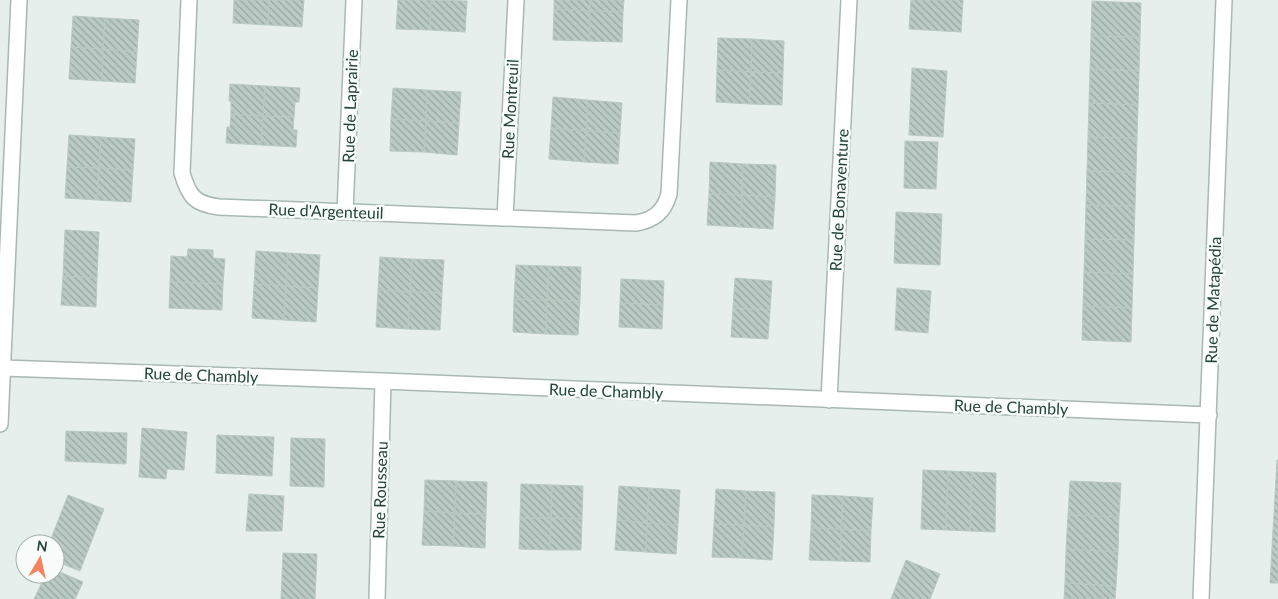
<svg xmlns="http://www.w3.org/2000/svg" width="1278" height="599" font-family="Lato,sans-serif">
<defs>
<pattern id="building-back-hatch" width="6" height="6" patternUnits="userSpaceOnUse" patternTransform="scale(1.25)"><rect width="6" height="6" fill="#bbcac4"/><path d="M-1 5l2 2M0 0l6 6M5-1l2 2" fill="none" stroke="#98a6a0"/></pattern>
</defs>
<rect width="100%" height="100%" fill="#e6efeb"/>
<path fill="url(#building-back-hatch)" stroke="#b8c9c2" d="M234,0H269L268,25L233,23Z
M269,0H304L302,27L268,25Z
M398,0H431L430,30L396,29Z
M431,0L467,1L465,32L430,30Z
M554,0H590V11L554,9Z
M590,0H624L623,12L590,11Z
M911,0H963L961,32L909,29Z
M1092,1L1141,3L1140,37L1091,36Z
M554,9L590,11L589,41L553,40Z
M590,11L623,12L622,42L589,41Z
M73,16L105,18L103,49L71,47Z
M105,18L139,20L137,52L103,49Z
M1091,36L1140,37L1139,71L1090,69Z
M718,38L752,39L751,72L717,70Z
M752,39L784,41L783,73L751,72Z
M71,47L103,49L102,81L69,79Z
M103,49L137,52L135,83L102,81Z
M912,68L947,71L943,137L909,135Z
M1090,69L1139,71L1138,105L1089,103Z
M717,70L751,72L749,104L716,102Z
M751,72L783,73L782,105L749,104Z
M230,84L265,86L263,116L231,114V101H229Z
M265,86L300,88L299,102H295L294,117L263,116Z
M393,88L427,90L426,121L391,119Z
M427,90L461,92L459,123L426,121Z
M553,97L588,100L586,131L551,128Z
M588,100L622,103L620,133L586,131Z
M1089,103L1138,105L1137,138L1088,137Z
M231,114L263,116L261,145L226,143L227,127H230Z
M263,116L294,117L293,130H297L296,147L261,145Z
M391,119L426,121L424,152L390,151Z
M426,121L459,123L457,155L424,152Z
M551,128L586,131L584,162L549,159Z
M586,131L620,133L618,164L584,162Z
M69,135L101,137L99,168L67,167Z
M101,137L135,139L133,170L99,168Z
M1088,137L1137,138L1136,172L1087,171Z
M905,141L938,142L936,189L904,188Z
M710,162L743,164L742,195L709,194Z
M743,164L776,165L775,197L742,195Z
M67,167L99,168L97,200L65,198Z
M99,168L133,170L131,202L97,200Z
M1087,171L1136,172L1135,206L1086,205Z
M709,194L742,195L740,227L707,225Z
M742,195L775,197L773,229L740,227Z
M1086,205L1135,206L1134,240L1085,239Z
M896,212L942,214L940,265L894,263Z
M65,230L99,232L97,278L63,276Z
M1085,239L1134,240L1133,274L1084,272Z
M188,249L213,250V258L225,259L223,284L170,282L171,256L187,257Z
M256,251L288,253L286,286L254,284Z
M288,253L320,255L318,288L286,286Z
M380,257L412,259L410,292L378,290Z
M412,259L444,260L442,293L410,292Z
M516,265L549,266L547,300L514,299Z
M549,266L581,267L580,301L547,300Z
M1084,272L1133,274L1132,308L1083,306Z
M63,276L97,278L96,307L61,305Z
M735,278L772,281L770,310L733,308Z
M621,279L664,281L663,305L620,303Z
M170,282L223,284L222,310L169,308Z
M254,284L286,286L284,320L252,318Z
M286,286L318,288L316,322L284,320Z
M897,288L931,291L928,333L895,330Z
M378,290L410,292L408,329L376,327Z
M410,292L442,293L440,330L408,329Z
M514,299L547,300L546,334L513,332Z
M547,300L580,301L578,335L546,334Z
M620,303L663,305L662,329L619,327Z
M1083,306L1132,308L1131,342L1082,340Z
M733,308L770,310L768,339L731,337Z
M142,428L187,432L184,470L167,469L166,479L139,477Z
M66,431L127,433L126,464L65,461Z
M217,435L274,437L272,476L216,473Z
M291,438L325,439L324,487L290,486Z
M1277,460H1278V583H1270Z
M923,470L948,471L946,530L921,529Z
M948,471L972,472L970,531L946,530Z
M972,472L996,473L995,532L970,531Z
M425,480L456,481L455,513L424,511Z
M456,481L487,482L486,514L455,513Z
M1070,481L1121,483L1119,517L1068,515Z
M521,484L552,485L551,518H520Z
M552,485L583,486L582,519L551,518Z
M619,486L649,488L647,523L617,520Z
M649,488L680,490L678,525L647,523Z
M716,489L746,491L744,525L714,524Z
M746,491L775,492L774,527L744,525Z
M249,494L284,496L282,531H246Z
M68,495L104,509L80,571L55,561V544H49Z
M812,495L843,496L841,529L811,528Z
M843,496L873,498L871,531L841,529Z
M424,511L455,513L453,546L422,545Z
M455,513L486,514L485,548L453,546Z
M1068,515L1119,517L1118,552L1066,549Z
M520,518H551L550,550L519,549Z
M551,518L582,519L581,550H550Z
M617,520L647,523L646,552L615,550Z
M647,523L678,525L676,554L646,552Z
M714,524L744,525L742,558L712,557Z
M744,525L774,527L772,560L742,558Z
M811,528L841,529L840,561L809,560Z
M841,529L871,531L870,562L840,561Z
M1066,549L1118,552L1116,586L1065,583Z
M283,553L317,554L315,599H281Z
M906,560L940,574L930,599H891Z
M55,570L83,582L75,599H34L46,574H55Z
M1065,583L1116,586L1115,599H1064Z"/>
<g fill="none" stroke-linecap="round" stroke-linejoin="round">
<g stroke="#a8b8b2" stroke-width="18">
<path id="street" d="M189,0L182,173C189,197 195,204 219,207L636,223C654,220 664,212 669,194L679,0
M345,212L354,0
M505,218L516,0
M3,368L383,381L1209,415
M829,400L849,0
M0,424L19,0
M377,599L383,381
M1201,599L1224,0"/>
</g>
<use href="#street" stroke="#fff" stroke-width="15"/>
</g>
<g text-anchor="middle" stroke-width="5" stroke-linejoin="round" paint-order="stroke">
<g font-size="16" fill="#24423a" stroke="#f7fbf9">
<text transform="translate(350 106) rotate(-88)" y="6">Rue de Laprairie</text>
<text transform="translate(510 109) rotate(-87)" y="6">Rue Montreuil</text>
<text transform="translate(839 200) rotate(-87)" y="6">Rue de Bonaventure</text>
<text transform="translate(326 211) rotate(2)" y="6">Rue d'Argenteuil</text>
<text transform="translate(1213 300) rotate(-88)" y="6">Rue de Matapédia</text>
<text transform="translate(201 375) rotate(2)" y="6">Rue de Chambly</text>
<text transform="translate(606 391) rotate(2)" y="6">Rue de Chambly</text>
<text transform="translate(1011 407) rotate(2)" y="6">Rue de Chambly</text>
<text transform="translate(380 490) rotate(-88)" y="6">Rue Rousseau</text>
</g>
</g>
<g transform="translate(40 559) rotate(9)"><circle r="24" fill="#f7fbf9" stroke="#a3b1ad"/>
<path d="M0-4L9 19L0 12L-9 19Z" fill="#f4845f"/>
<text y="-8" font-size="14" font-weight="bold" text-anchor="middle" fill="#24423a">N</text>
</g>
</svg>
